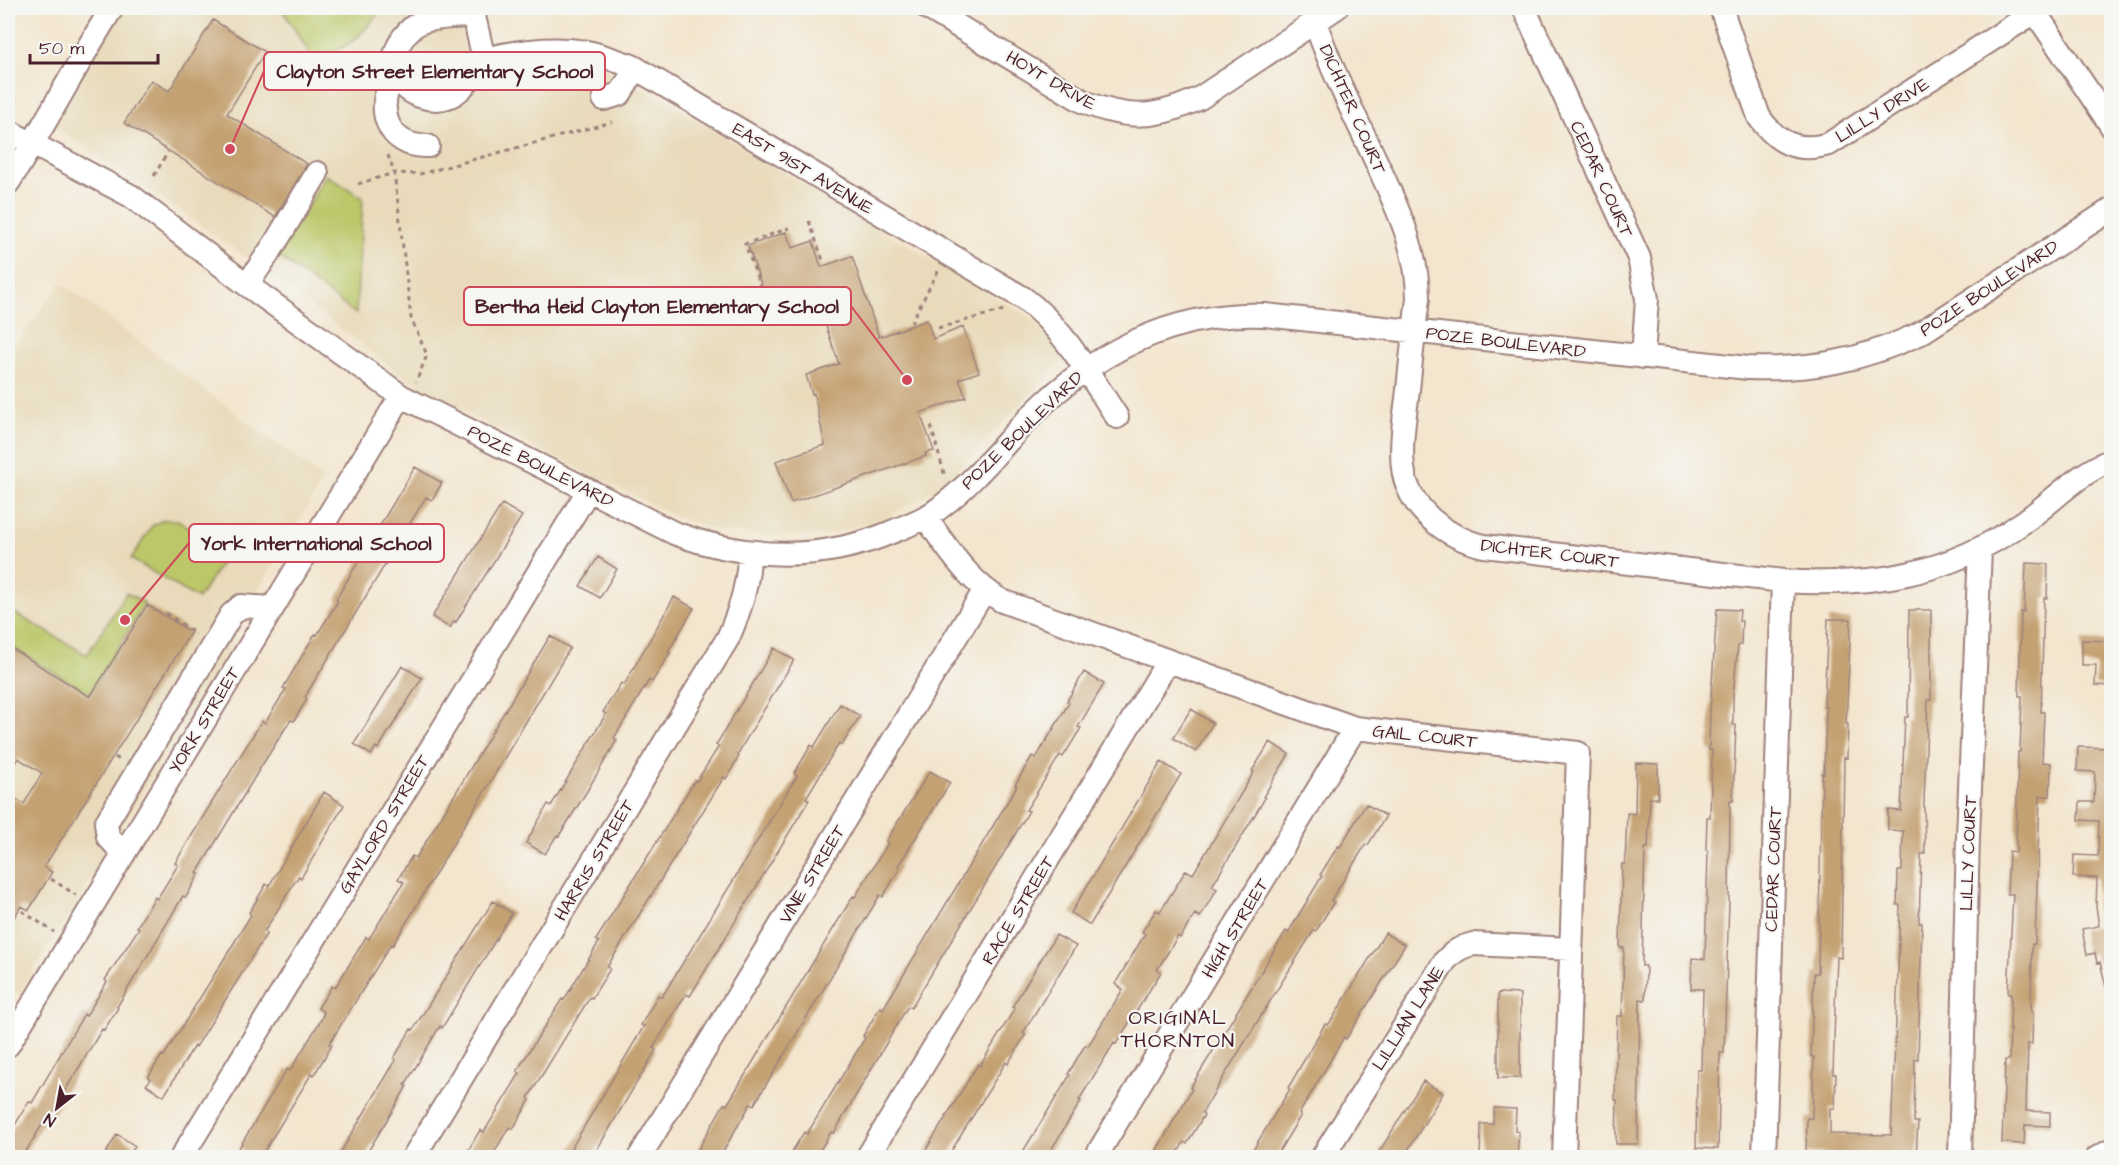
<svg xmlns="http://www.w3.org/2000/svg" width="2119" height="1165" font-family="'Architects Daughter',sans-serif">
<rect width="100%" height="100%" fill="#f6f6f2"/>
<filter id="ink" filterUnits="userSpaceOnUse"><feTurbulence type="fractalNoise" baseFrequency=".0167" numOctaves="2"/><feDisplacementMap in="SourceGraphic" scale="12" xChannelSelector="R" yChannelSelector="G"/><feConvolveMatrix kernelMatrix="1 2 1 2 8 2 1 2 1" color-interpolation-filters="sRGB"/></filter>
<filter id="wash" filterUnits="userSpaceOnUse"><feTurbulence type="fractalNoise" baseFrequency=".008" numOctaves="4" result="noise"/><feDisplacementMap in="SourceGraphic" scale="24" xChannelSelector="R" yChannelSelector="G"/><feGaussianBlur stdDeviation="1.35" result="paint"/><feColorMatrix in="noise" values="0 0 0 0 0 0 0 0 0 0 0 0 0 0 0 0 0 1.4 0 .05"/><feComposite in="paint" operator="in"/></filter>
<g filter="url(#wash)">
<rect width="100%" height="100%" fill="#f3e5ce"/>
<path fill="#e8daba" d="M122,8H455L470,61L574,59L598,66L640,87L1032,319L1064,358L942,487L883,519L824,535L770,536L721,531L680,519L427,394L258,266L181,212L55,126Z
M61,283L324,479L259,588L227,652L80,897L19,993L8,996V355Z"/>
<path fill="#bbc769" stroke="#82734a" stroke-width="1.5" d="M281,8H383C359,38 351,47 314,60Z
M326,175L363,198L356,314L278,256Z
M163,520H178L225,549V557L198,599L131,559L152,526Z
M126,593L145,603L90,694L8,645V609L87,655Z"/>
<g id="blocks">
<path fill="#c4a172" d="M213,20L265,52L227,114L307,164L275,217L124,123L151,80L169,91Z
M786,232L792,248L813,241L821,267L852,256L879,337L927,320L933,339L963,327L979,372L959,379L966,397L920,413L934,451L925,453L926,456L791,503L776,461L825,445L814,393L812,394L806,375L839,364L815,294L770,310L748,246Z
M415,467L442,483L432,500L426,497L309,690L305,697L307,699L294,721L291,720L286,727L259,770L197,873L199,874L186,897L183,896L117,1007L118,1008L104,1030L102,1029L63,1094L65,1095L51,1118L48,1116L43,1123L22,1158H8V1137L29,1101L32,1103L84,1014L86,1016L107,982L105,980L139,928L137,927L155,897L157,899L178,865L175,863L234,766L262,721L265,723L286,689L283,688L315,634L317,635L338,601L336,599Z
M502,504L522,516L456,622L454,621L450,628L432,617Z
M598,557L617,569L600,598L580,586Z
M2026,563L2048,564L2047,598H2044L2041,712H2044L2042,762L2051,763L2050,796H2040L2035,944H2032L2031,1011H2033L2032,1044H2028L2026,1111L2050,1112V1126L2025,1125L2024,1144L2002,1143L2005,1060H2009L2011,994H2008L2013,894H2007L2009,851L2016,852L2018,752H2020L2022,696H2019L2021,612H2024Z
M674,597L694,608L668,652L670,653L652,682L649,680L614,738L617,740L587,791L559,836L557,835L545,854L526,843L548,804L551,806L566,781L606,714L603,712L621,683L624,685Z
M147,605L191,632L44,867L52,872L29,910L21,906L8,928V794L24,804L42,773L18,758L8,775V646L90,697Z
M1717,609L1740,610L1739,621H1742L1741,645H1738L1733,695V725H1736L1735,751L1733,801H1730L1729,901L1724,1053H1720L1718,1149L1696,1148L1697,1070H1701L1703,989H1691L1692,958L1705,959L1708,851L1706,850L1707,817H1710L1712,750H1709L1710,712Z
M1909,610H1931V700H1928L1924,802L1925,854H1921L1919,923H1922L1918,1059H1915L1914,1122H1918L1916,1157L1806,1153L1807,1118H1812L1814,1057H1811L1812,1023L1814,973H1818L1822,773L1824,774L1826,707H1824L1828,619H1851L1846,724H1848L1847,758L1844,757L1841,958L1837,957L1835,1008L1833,1074H1836L1835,1108H1830V1134L1891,1135L1898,974L1900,905H1897L1898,871H1902L1903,831L1888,830V810L1901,811L1905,717H1908Z
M550,636L570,648L393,945L391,944L329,1044L332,1045L314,1075L312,1073L260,1158H254L239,1148L287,1069L290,1071L321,1020L324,1012L318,1008L332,986L335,988L366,937L369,939L404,882L398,879L412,856L416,858L446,809Z
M2082,640L2112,641V686L2095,685L2096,665H2082Z
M774,648L794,660L741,748L738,755L739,756L726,779L724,777L607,967L610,969L592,998L590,997L528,1098L530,1100L513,1129L509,1127L491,1158H464L480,1130L484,1132L520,1073L517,1071L535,1042L562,999L564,1000L599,942L596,940L614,911L695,780L697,781L719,746L716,745Z
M402,666L422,678L378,749L376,747L371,755L354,744Z
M1084,672L1104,684L1078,727L1081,728L1063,757L1060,755L1026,810L1029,811L911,1008L908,1006L834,1133L831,1132L815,1158H788L804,1132L807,1134L865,1038L863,1036L880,1007L883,1009L1017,786L1015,785L1032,756L1036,758L1069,703L1067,701Z
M840,704L860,716L842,745L839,743L806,798L809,800L690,996L686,994L653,1048L656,1050L592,1158H578L569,1152L644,1026L641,1025L658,995L662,997L797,776L794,774L811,745L814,747Z
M1191,709L1213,723L1196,752L1173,738Z
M1270,742L1289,754L1263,797L1265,798L1212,886L1217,889L1200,917L1195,914L1180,938L1178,936L1157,970L1161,972L1116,1044L1114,1043L1079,1100L1081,1101L1046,1158H1019L1070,1075L1068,1074L1085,1045L1088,1046L1123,989L1115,984L1145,934L1142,932L1156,910L1160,912L1186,870L1193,874L1254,772L1252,771Z
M2078,747L2112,748V987H2106L2100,962L2097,963L2095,953L2087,955L2082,929L2099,926L2096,907L2097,878L2073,877L2074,855L2098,856L2099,821L2079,820L2080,802H2094L2095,772L2077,771Z
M1161,762L1181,774L1090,925L1071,913Z
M1636,763L1658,764V798H1650L1648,848H1645L1642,966H1646L1645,1000L1640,999L1638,1144H1616L1617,1100H1615L1617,1016H1622L1624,948H1620L1622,864H1625L1627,813L1635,814Z
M930,771L950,783L898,866L900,868L883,897L880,895L754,1105L751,1103L719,1158H693L724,1104L727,1105L853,896L855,897L888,843L886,841Z
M324,792L344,805L301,878L299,876L294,883L264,932L267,933L196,1047L194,1046L164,1096L146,1085L151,1079L148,1077L162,1055L164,1056L221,964L251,915L249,913L266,884L269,886Z
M1366,804L1386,816L1368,845L1366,844L1331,900L1334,902L1316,931L1314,930L1227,1071L1202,1113L1204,1115L1187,1144L1184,1142L1175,1158H1152L1192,1089L1190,1088L1208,1059L1286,931L1288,933L1322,876L1320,875L1338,846L1340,847Z
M493,901L512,913L442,1028L440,1026L405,1085L407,1086L390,1115L364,1158H337L396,1060L394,1058L411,1029L413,1030Z
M1385,933L1405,945L1346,1039L1344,1037L1299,1114L1301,1115L1275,1158H1248L1290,1089L1288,1088L1325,1024L1328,1025L1333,1018Z
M1056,935L1076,946L1023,1033L1026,1034L1008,1064L1006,1062L947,1158H921L978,1064L980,1066L1015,1008L1012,1007Z
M1498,993L1520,994V1078H1498Z
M1423,1081L1443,1093L1403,1158H1387L1379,1152Z
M1494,1108L1516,1109L1515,1131L1519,1132L1517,1158H1480L1481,1124H1493Z
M117,1134L135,1146L128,1158H103Z"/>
</g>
</g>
<g filter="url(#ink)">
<use href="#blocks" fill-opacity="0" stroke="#9e827c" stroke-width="1.5"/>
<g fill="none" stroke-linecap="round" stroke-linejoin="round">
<g stroke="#9e827c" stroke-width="26">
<path id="minor" d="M472,8L484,59
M928,8L1084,102C1128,120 1156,119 1200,98L1336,8
M1311,8C1327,64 1357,119 1381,172C1400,214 1418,253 1418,299C1414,329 1411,360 1408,390C1405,416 1400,443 1403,468C1408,509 1447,538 1484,546L1783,581C1871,587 1949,575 2022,523C2053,502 2076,474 2112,460
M1524,8L1639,258L1647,299L1643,357
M1721,8L1759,117C1777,143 1797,153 1829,144L2041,8
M2035,12L2112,127
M474,15C460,17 430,17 419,23C403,32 389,55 396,74C404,95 435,106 454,94C467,86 475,70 484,59
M484,59C517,51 552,46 587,52C602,55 617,61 632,66L1023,298C1064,328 1089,375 1117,417
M396,74C373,105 386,148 428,146
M604,99L620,94L636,68
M8,131L131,196L247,285L401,396L674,533C746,560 823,562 894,531C911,524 928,518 942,506C976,480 1002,446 1031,416C1094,352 1175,311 1265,315L1748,368C1813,370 1860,361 1919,334L2112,209
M8,183C45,126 76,65 112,8
M247,285L274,245L317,173
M926,518C948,549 969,582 1002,601L1355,728L1578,753L1564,1158
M124,854L108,837L106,823L231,615L241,606L272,608
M8,1045L401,396
M181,1158L588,491
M413,1158L728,638C740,611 749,583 749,553
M639,1158L984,591
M867,1158L1168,661
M1095,1158L1355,728
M1322,1158L1445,961C1454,951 1461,947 1473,944L1571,949
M1764,1158L1783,581
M1960,1158L1968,836L1980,549
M2097,1158L2112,1150"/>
</g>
<path stroke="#9e827c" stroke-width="3" stroke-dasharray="4.5 4.5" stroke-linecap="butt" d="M388,155L394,173L398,204L411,318L427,355L416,382
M154,176L168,152
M358,184L394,173L420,174L612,122
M809,221L824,263
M770,313L745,244L789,228
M911,323L938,271
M938,328L1004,310
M931,426L945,477
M166,613L196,634
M115,757L121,761
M51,879L76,895
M22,911L54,932"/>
<use href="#minor" stroke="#fff" stroke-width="22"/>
</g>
</g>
<g text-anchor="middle" stroke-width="4.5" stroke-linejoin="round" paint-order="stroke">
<g font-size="18" fill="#4a1f2b" stroke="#f6f6f2">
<text transform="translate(1051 80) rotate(30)" y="6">HOYT DRIVE</text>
<text transform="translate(1353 109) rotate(66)" y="6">DICHTER COURT</text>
<text transform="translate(1882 110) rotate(-32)" y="6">LILLY DRIVE</text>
<text transform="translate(803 168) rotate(31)" y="6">EAST 91ST AVENUE</text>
<text transform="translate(1602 179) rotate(65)" y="6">CEDAR COURT</text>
<text transform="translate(1989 288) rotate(-33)" y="6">POZE BOULEVARD</text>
<text transform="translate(1506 342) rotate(7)" y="6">POZE BOULEVARD</text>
<text transform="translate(1022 430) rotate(-44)" y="6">POZE BOULEVARD</text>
<text transform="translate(541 466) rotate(27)" y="6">POZE BOULEVARD</text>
<text transform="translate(1550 553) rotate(7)" y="6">DICHTER COURT</text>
<text transform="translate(204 720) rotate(-59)" y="6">YORK STREET</text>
<text transform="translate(1425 736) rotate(6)" y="6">GAIL COURT</text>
<text transform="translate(384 824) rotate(-59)" y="6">GAYLORD STREET</text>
<text transform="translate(1968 853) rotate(-88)" y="6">LILLY COURT</text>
<text transform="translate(594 860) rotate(-59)" y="6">HARRIS STREET</text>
<text transform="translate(1773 869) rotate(-88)" y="6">CEDAR COURT</text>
<text transform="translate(812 874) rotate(-59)" y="6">VINE STREET</text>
<text transform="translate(1018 910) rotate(-59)" y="6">RACE STREET</text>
<text transform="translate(1235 928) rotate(-59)" y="6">HIGH STREET</text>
<text transform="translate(1408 1018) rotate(-58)" y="6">LILLIAN LANE</text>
</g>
<g font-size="20" letter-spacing="1.5" fill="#4a1f2b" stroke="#f6f6f2">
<text x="1178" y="1024">ORIGINAL<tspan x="1178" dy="23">THORNTON</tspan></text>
</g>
</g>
<path fill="none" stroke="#d1495b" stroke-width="2" d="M230 149L264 71M907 380L851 306M125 620L189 543"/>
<g fill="#d1495b" stroke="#f6f6f2" stroke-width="2">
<circle cx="230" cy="149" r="6"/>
<circle cx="907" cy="380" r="6"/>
<circle cx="125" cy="620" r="6"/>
</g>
<g fill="#f6f6f2" stroke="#d1495b" stroke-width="2">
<rect x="264" y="52" width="341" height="38" rx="6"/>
<rect x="464" y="287" width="387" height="38" rx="6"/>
<rect x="189" y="524" width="255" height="38" rx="6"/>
</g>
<g font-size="20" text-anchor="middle" font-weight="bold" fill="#4a1f2b">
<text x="435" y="78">Clayton Street Elementary School</text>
<text x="657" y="313">Bertha Heid Clayton Elementary School</text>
<text x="316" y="550">York International School</text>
</g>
<rect width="2119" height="1165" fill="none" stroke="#f6f6f2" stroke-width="30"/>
<g transform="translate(57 1108) rotate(211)" stroke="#f6f6f2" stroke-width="4.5" paint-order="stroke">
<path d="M0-4.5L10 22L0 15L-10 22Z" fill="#4a1f2b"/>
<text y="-9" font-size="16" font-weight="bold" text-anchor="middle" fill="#4a1f2b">N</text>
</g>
<path d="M30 54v9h128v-9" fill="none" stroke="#4a1f2b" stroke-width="3"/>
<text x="39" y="54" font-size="18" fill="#4a1f2b" stroke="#f6f6f2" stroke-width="4.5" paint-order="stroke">50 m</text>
</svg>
